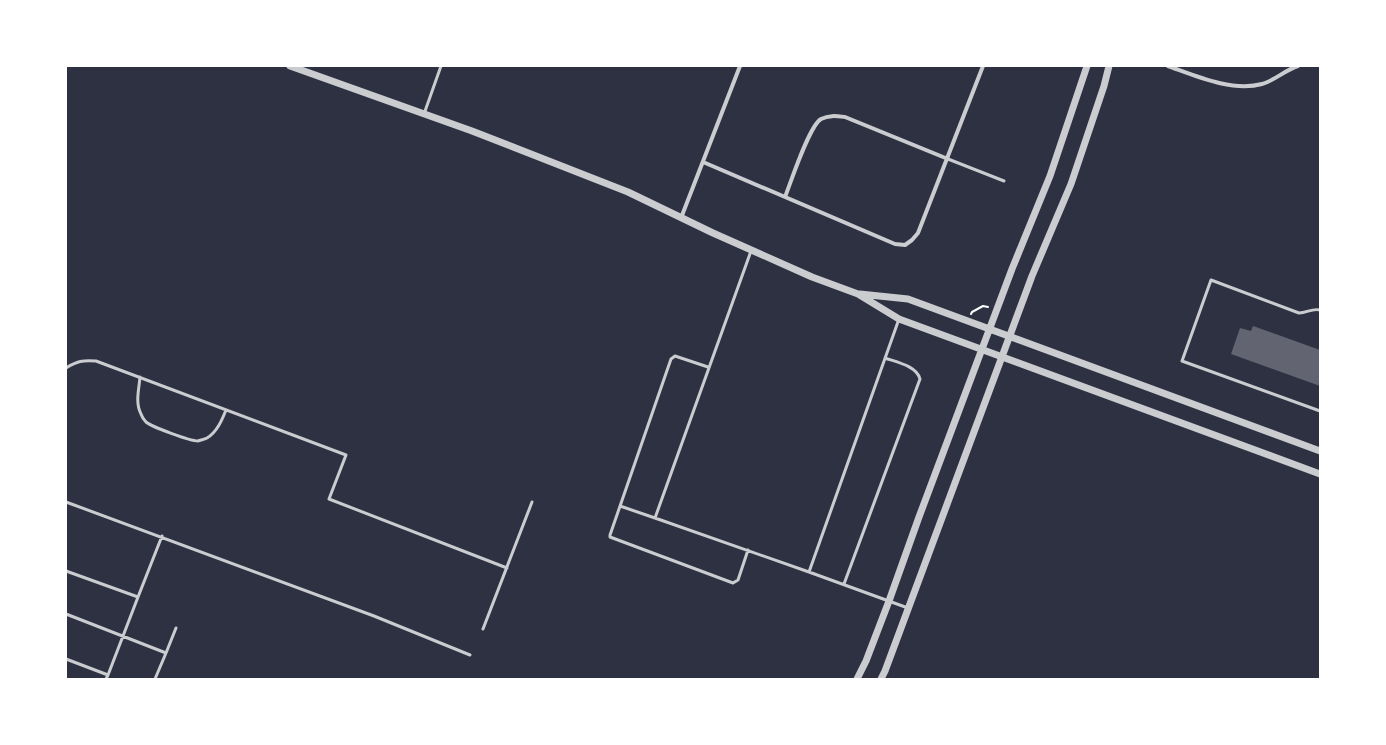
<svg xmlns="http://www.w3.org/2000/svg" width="1386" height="745" font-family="Ubuntu,sans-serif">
<rect width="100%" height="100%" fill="#2d3142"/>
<path fill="#626471" d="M1253,326L1320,350V386L1231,354L1240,328L1251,331Z"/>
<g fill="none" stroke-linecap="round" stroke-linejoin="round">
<path stroke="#fff" stroke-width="2" d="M971,314L972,312L983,306L988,307"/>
<path stroke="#caccd0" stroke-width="3" d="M424,114L441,66
M948,159L1004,181
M751,251L655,518L809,572
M1320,310C1312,308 1307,313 1299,313L1211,280L1182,361L1320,411
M899,319L809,572L908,608
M708,367L675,356L671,359L610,535V537L733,583L738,580L748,550
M66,368C77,361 83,360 96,361L346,455L329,499L507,568
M140,377C139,389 135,403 141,414C142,417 144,420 146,422C152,427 190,441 198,441C201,440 205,439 207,438C217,432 222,420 226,410
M66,502L374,616L470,655
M620,506L655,518
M66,571L138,597L162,536
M844,584L920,379C917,366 896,362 885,358
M66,614L166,653L155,679
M483,629L532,502
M166,653L176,628
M66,659L108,675L106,679
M108,675L138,597"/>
<path stroke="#caccd0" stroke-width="4" d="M1168,66C1196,76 1232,92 1262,84C1274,81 1285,70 1298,66
M703,162L895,244L905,245L912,240L918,233L983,66
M785,197C791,182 809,126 821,119C829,115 836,116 845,117L948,159
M681,218L740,66"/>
<path stroke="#caccd0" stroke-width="7" d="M290,66L472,131L628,192L713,233L812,277L858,294L899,319L1320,474
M860,294L908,299L1320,451
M857,679L866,661L889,601L919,517L1012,269L1050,176L1087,66
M881,679L885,671L1032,276L1071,184L1104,86L1109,66"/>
</g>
<rect width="1386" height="745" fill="none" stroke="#ffffff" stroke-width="134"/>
</svg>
